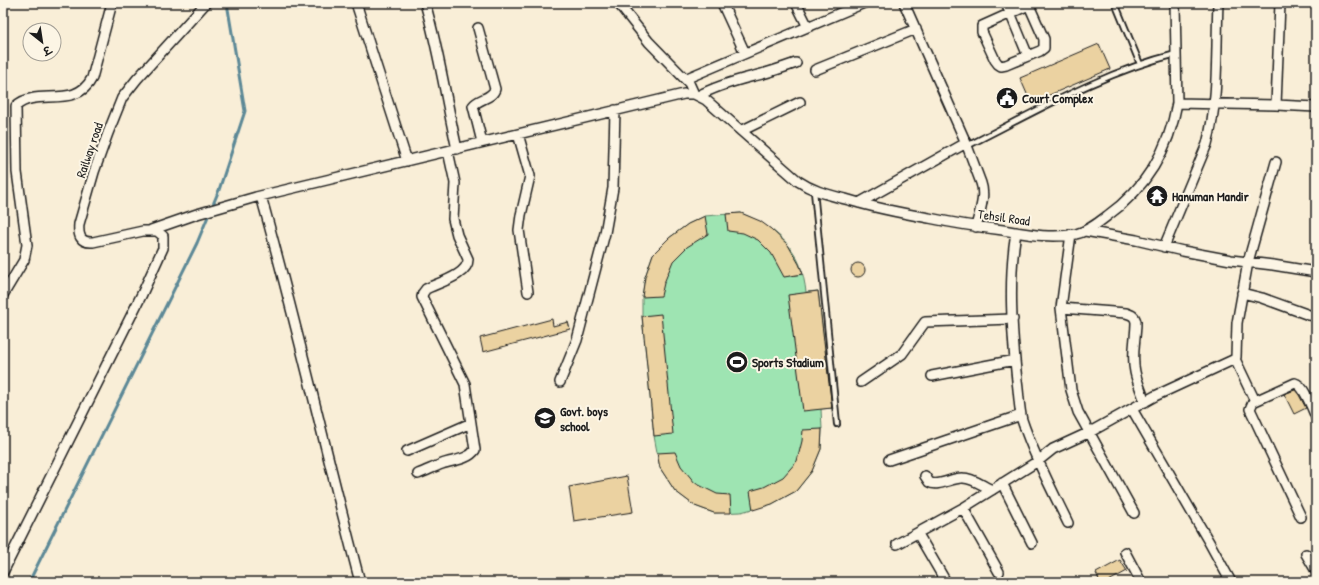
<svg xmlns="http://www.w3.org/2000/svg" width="1319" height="585" font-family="'Patrick Hand','Playpen Sans Deva',sans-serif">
<rect width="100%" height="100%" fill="#f9eed7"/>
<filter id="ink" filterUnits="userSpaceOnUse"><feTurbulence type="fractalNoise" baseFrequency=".025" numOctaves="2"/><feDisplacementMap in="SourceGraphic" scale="8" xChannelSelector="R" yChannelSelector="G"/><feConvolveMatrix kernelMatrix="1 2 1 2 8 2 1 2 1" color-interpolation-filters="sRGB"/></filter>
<g filter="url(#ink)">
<path fill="#9ee4b2" stroke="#5d8067" d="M741,213C765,223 790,239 800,265C803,274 805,283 806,292L818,291L832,408L821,409L822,429L821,449L812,471L796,491L772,504L741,512L714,513L695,506L675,491L660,468L654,436L642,316V297L645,277L653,254L669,238L688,224L705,216Z"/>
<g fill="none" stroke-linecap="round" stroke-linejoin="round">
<path stroke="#5c8896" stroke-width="3" d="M29,582L197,243L219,190L245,111L227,3"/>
</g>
<path fill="#ebd2a1" stroke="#1c1c1c" d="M1099,44L1110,69L1031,103L1020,78Z
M741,213L760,221L771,229L788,245L799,264L803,274L784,277L771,253L758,240L743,233L728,231L726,214Z
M705,216L708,234L687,247L673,261L664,283L661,296L642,297L645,277L653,254L669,238L688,224Z
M851 270a7 7 0 1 1 14 0a7 7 0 1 1-14 0Z
M818,291L832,408L803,411L788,295Z
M661,314L673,434L654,436L642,316Z
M552,319L553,326L568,322L570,329L483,352L480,338Z
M1295,390L1299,395L1306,408L1294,414L1284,394Z
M822,429L821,449L812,471L796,491L772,504L753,510L750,491L764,487L783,477L797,461L802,441L803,430Z
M675,452L681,466L695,483L717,494L730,495L731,513H714L695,506L675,491L660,468L657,453Z
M627,476L633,512L574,521L569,487Z
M1120,560L1127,571L1107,582H1100L1096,573Z"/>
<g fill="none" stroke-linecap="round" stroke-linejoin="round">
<g stroke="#1c1c1c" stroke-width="8">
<path id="lane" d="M1115,3L1140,64
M967,146C1035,112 1103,72 1176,54
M814,191L837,424"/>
</g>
<g stroke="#1c1c1c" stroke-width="12">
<path id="street" d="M356,3L407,161
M425,3C439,51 446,100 457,149
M618,3L649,42L689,83L694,94
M722,3L745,53
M796,3L808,27
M904,3L966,143L981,183C986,197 979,213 976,227
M1006,3L1028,56
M1028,3L1044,39V48L1040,51L1006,65L1001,66L998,64L995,60L982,32V26L1029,5
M478,28L495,89C492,99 479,98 473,106L482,142
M815,70L916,29
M685,79L864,3
M698,96C716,86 734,81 754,76C768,73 782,68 796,63
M1177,103L1276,105L1316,107
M1276,105L1280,3
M741,131L800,102
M518,134L530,176L521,215L519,230L528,292
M261,196C297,324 326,454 360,582
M859,203L966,143
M151,230L197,214L256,197L684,94H694L706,100L798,181C814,192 830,195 849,200C875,208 901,213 929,218C953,223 978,227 1003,230C1027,234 1052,239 1076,234C1088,231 1098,223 1107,216C1146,188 1169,150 1177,103L1175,3
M1085,231L1136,240L1183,251L1231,260L1273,265L1316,272
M1016,232C1008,281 1012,332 1017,381C1019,394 1019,408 1022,420C1034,456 1052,490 1068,523
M1071,234L1061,308L1071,390L1078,412L1134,513
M1164,247L1207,144C1219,100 1216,49 1218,3
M1242,293L1262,298L1309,315L1316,316
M3,295L24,260L27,245L17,172L16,106C36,87 76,110 92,78L112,3
M1061,308L1126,313C1132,315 1135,316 1136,322C1136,339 1131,355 1135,372C1137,382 1142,392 1145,402
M1235,359L1255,401
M932,376L1015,360
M560,382L577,340L605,233L613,188L615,110
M861,382L902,354L925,322L1013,319
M1132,409L1209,542L1231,582
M407,451L471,423
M889,460L1021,415
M418,474C426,471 434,467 442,464C453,460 468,460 475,450L465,384L422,297L423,293L426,289C437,283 469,275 468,259L457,235L453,219L455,183L448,151
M925,476L929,482C938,488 952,477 963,478C973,478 983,486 992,490
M1002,483L1032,543
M963,508L999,572
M1301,517L1250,409L1253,402L1295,383C1304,385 1312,408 1316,417
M918,534L946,582
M897,544L963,508L1038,461L1053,449L1090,432L1155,396L1235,359L1236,357L1237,323L1248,262L1276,162
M1125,552L1141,582
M1306,554L1316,571
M3,572L142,294L163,248V236L157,231H143L93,242C80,243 78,235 79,224L94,172L108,133L122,98L137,79L206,3"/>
</g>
<use href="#lane" stroke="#fcf5e5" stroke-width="4.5"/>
<use href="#street" stroke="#fcf5e5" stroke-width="9"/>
</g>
</g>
<defs>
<g id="civic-disc" transform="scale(1.15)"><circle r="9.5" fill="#1c1c1c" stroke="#fcf5e5"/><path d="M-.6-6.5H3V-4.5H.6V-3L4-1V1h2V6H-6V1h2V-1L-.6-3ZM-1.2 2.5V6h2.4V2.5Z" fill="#fff"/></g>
<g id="temple-disc" transform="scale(1.15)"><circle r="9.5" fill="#1c1c1c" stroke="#fcf5e5"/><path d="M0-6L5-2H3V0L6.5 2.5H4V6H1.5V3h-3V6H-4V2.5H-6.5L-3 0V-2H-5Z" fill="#fff"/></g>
<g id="stadium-disc" transform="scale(1.15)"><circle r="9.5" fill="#1c1c1c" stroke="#fcf5e5"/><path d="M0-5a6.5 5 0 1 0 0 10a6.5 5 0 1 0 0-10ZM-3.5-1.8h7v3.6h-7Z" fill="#fff"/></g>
<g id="school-disc" transform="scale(1.15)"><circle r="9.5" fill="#1c1c1c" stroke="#fcf5e5"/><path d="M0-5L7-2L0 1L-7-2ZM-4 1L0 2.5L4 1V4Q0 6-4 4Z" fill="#fff"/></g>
</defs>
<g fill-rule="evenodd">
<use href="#civic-disc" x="1007" y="98"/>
<use href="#temple-disc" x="1157" y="196"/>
<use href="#stadium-disc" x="737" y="362"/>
<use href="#school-disc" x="545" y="418"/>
</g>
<g text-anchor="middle" stroke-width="4" stroke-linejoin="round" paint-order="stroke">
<g font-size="13" font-weight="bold" fill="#1c1c1c" stroke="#fcf5e5" text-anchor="start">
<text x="1022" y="103">Court Complex</text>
<text x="1172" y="201">Hanuman Mandir</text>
<text x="752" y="367">Sports Stadium</text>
<text x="560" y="416">Govt. boys<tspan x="560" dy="15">school</tspan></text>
</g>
<g font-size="13" fill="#1c1c1c" stroke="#fcf5e5">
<text transform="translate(89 150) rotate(-71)" y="5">Railway road</text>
<text transform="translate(1004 217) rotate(8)" y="5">Tehsil Road</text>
</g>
</g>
<rect width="1319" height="585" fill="none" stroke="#fcf5e5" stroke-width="16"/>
<rect x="8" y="8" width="1303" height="569" fill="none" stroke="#1c1c1c" stroke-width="1.5" filter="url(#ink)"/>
<g transform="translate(42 42) rotate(150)"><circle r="19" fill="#fcf5e5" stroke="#a29e95"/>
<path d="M0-3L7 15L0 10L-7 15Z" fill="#1c1c1c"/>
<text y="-6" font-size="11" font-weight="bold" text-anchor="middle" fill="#1c1c1c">उ</text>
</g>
</svg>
